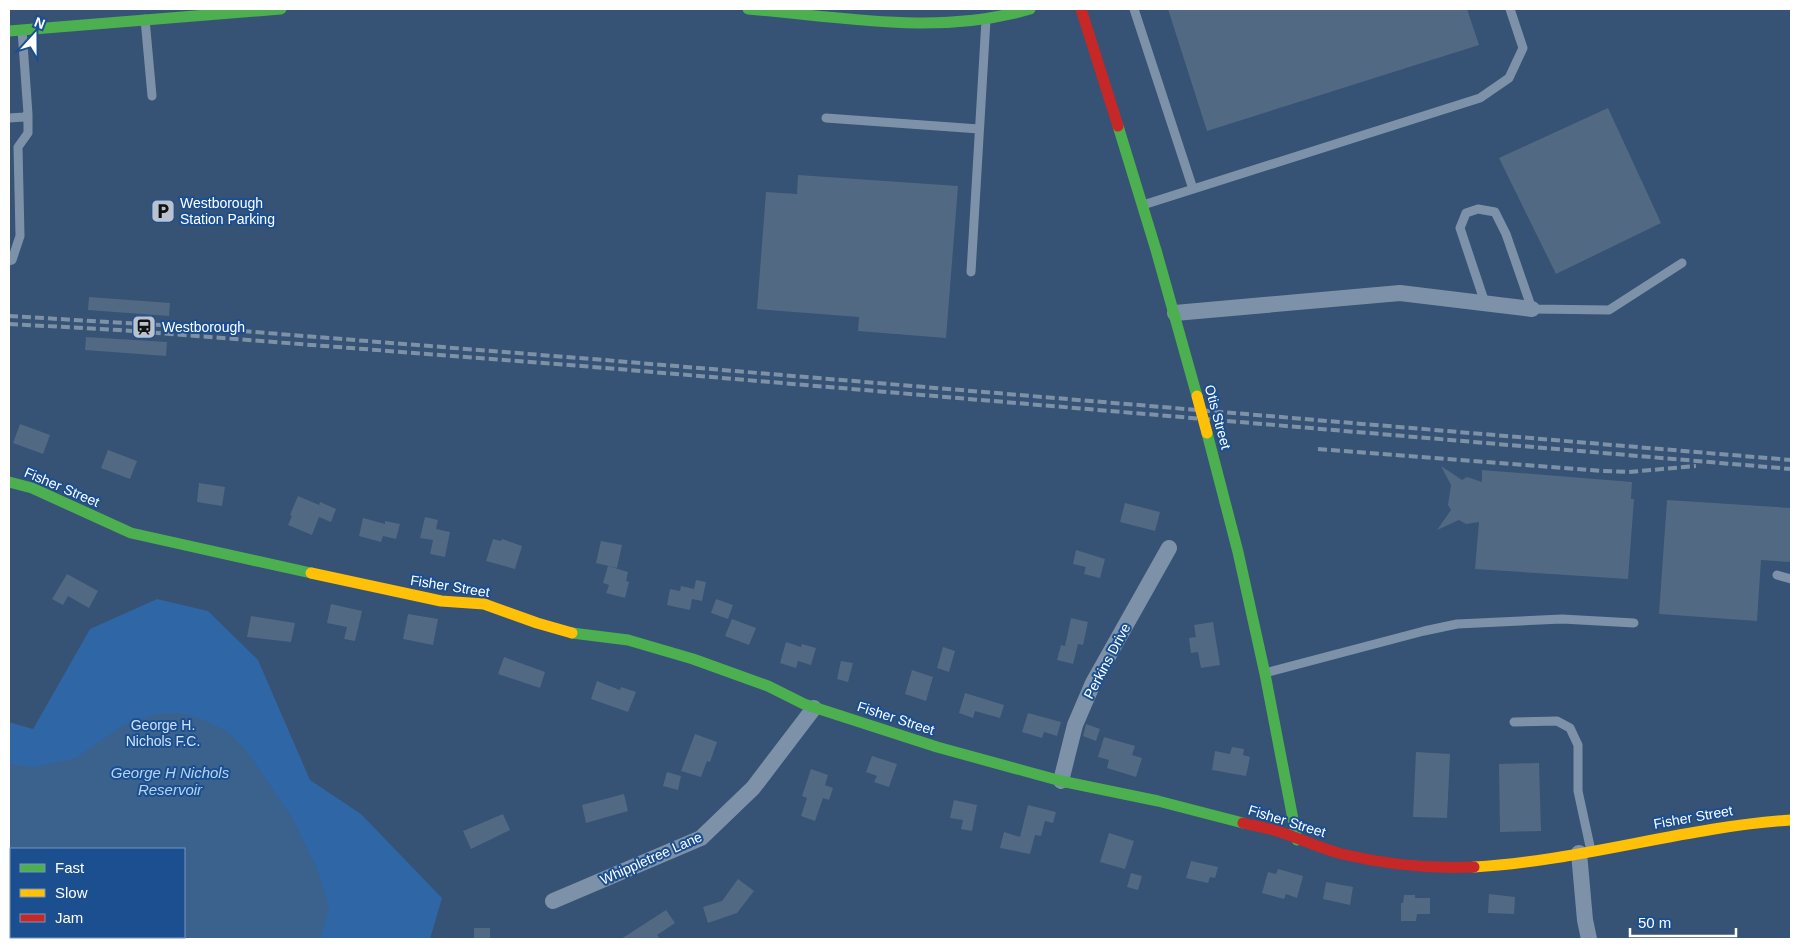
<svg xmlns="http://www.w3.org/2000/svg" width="1800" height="948" font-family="Arial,sans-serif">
<rect width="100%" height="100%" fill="#365274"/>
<path fill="#2f66a5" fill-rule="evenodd" d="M157,599L208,611L258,660L310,780L361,814L442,898L430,939H9V722L33,729L90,629ZM11,849H184V937H11Z"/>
<path fill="#3b618d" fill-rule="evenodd" d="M180,713L207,721L229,733L246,750L293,819L318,871L329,907L321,939H9V764L34,767L76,758L124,725L158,714ZM11,849H184V937H11Z"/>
<path fill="#526984" d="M1168,9H1467L1479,45L1207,131Z
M1608,108L1661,223L1556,274L1499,158Z
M798,175L958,186L946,338L858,331L859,317L757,309L766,192L797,194Z
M89,297L170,303L169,316L88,310Z
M86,337L167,342L166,356L85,350Z
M20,424L50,435L43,454L13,443Z
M108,450L137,461L130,479L101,468Z
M1441,466L1462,480L1467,477L1482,482V470L1632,482L1631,499H1634L1628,579L1475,569L1479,522L1466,524L1459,520L1437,530L1451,510L1448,505L1451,485Z
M199,483L225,487L222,506L197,502Z
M298,496L319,505L320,502L336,509L331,522L319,517L312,535L288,525L292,516L290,515Z
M1667,500L1791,508V562L1761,560L1757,621L1659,614Z
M1125,503L1160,512L1155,531L1120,522Z
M425,517L438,520L436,529L450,532L445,557L430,554L433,540L420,538Z
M363,518L385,524V521L400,524L396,539L383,536L381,542L359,536Z
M493,539L501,541L502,539L522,546L515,569L486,561Z
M601,541L622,545L617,568L596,563Z
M1076,550L1105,559L1100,578L1084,574L1086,567L1073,564Z
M608,566L628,572L626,581L629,582L625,598L606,593L609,585L603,583Z
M67,574L98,591L89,608L68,596L63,605L52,599Z
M696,580L706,582L702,601L692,599L690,610L667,605L670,589L680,591L681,586L694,589L692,599Z
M716,599L733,605L728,619L711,613Z
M331,604L362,611L355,641L344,639L347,627L327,623Z
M408,614L438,619L433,645L403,639Z
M251,616L295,623L291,642L247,637Z
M1071,618L1088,622L1083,645L1078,644L1073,664L1057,660L1061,645L1065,646Z
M732,619L756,628L749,645L725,636Z
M1213,622L1220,665L1201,668L1198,652L1191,653L1189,638L1196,637L1194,625Z
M786,642L801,647L802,644L816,648L811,665L798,661L796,668L780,663Z
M943,647L955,651L949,672L937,668Z
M504,657L545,672L540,688L498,674Z
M841,661L853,663L848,682L837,679Z
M912,670L933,677L926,701L905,694Z
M597,681L620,690L621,687L636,692L628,712L591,699Z
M965,693L1004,705L1000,718L975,711L973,718L959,713Z
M1028,713L1061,722L1057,736L1044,732L1042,738L1022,732Z
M1086,724L1100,729L1096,741L1083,736Z
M695,734L717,742L710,762L707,761L701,777L681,771Z
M1104,737L1135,746L1132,755L1142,758L1136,777L1107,768L1109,760L1098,757Z
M1232,747L1244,749L1243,755L1250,757L1246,776L1212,770L1215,751L1230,754Z
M1416,752L1450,754L1447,818L1413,817Z
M872,756L897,764L889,787L874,782L877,776L866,772Z
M1539,763L1541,831L1500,832L1499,764Z
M811,769L828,775L825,785L833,788L829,800L823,798L815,821L801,816L807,798L802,796Z
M667,772L681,776L678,790L663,786Z
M624,794L628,811L586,823L582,805Z
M954,800L977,805L972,831L961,829L963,820L950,818Z
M1028,805L1056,812L1053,823L1045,821L1041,836L1035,835L1030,854L1000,848L1004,832L1020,837Z
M503,814L510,830L471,849L463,831Z
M1109,833L1134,841L1125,869L1100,862Z
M1191,861L1218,867L1215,878L1210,877L1208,883L1186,878Z
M1278,869L1303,876L1297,898L1286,894L1284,899L1262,893L1268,872L1276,874Z
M1131,873L1142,876L1138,890L1127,887Z
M738,879L754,891L737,913L708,923L703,907L722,901Z
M1326,882L1353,887L1350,905L1323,899Z
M1489,894L1515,897L1514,914L1488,913Z
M1404,895H1415V898H1430V914H1417L1416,921H1401V903H1403Z
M666,910L675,923L657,935L660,939H621Z
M474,928H490V939H474Z"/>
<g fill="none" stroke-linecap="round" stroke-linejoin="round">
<path stroke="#7d92a8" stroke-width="9" d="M1134,9L1193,189
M145,19L152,96
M9,118L24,117L28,114L22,30
M826,118L979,129
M1143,205L1480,98L1509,78L1523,48L1510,9
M9,261L12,260L20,236L18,147L28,133V114
M971,272L986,20
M1485,303L1460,228L1466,213L1478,209L1495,212L1506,234L1532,309L1609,310L1682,263
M1777,575L1791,579
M1265,673L1424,631L1457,624L1562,619L1634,623
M1514,722L1557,721L1570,728L1578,745V791L1591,851"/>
<path stroke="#7d92a8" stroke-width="16" d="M1175,313L1400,293L1532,309
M1061,781L1075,725L1093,683L1169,548
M1579,853L1585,920L1589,939
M553,901L701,838L753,788L814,708"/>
<path stroke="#4caf50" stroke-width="11" d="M748,9C842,17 938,36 1030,9
M9,31L281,9
M1118,126L1156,250L1197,396
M1207,433L1238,552L1265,674L1297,840
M9,482L32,488L131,533L311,573
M572,633L628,640L693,659L768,686L804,704L937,747L1061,781L1158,801L1243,823"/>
<path stroke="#ffc107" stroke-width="11" d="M311,573L441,601L484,604L537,623L572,633
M1474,867C1581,861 1684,827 1791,820"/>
<path stroke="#c62828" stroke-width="11" d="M1081,9L1118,126
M1243,823C1256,826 1268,828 1280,832C1301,839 1320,848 1342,854C1384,864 1430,869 1474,867"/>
<path stroke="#7e92a7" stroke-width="4" stroke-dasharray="9 4" stroke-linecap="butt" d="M9,316L192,327L604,360L1791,460
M9,324L119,330L582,366L1791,469
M1318,449L1603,471L1629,472L1696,466"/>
<path stroke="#ffc107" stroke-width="11" d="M1197,396L1207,433"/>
</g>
<defs>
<g id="parking-square" transform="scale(1.25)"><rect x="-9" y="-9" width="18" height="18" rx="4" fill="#b9c2ce" stroke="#1b4f8f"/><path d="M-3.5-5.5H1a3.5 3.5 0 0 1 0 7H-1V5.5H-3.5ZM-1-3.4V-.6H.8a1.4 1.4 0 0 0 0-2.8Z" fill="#111"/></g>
<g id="station-square" transform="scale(1.25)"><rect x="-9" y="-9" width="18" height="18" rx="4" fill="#b9c2ce" stroke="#1b4f8f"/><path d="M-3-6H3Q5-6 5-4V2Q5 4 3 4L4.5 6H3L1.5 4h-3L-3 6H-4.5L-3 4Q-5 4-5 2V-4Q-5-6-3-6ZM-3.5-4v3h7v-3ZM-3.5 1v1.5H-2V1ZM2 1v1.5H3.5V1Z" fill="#111"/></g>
</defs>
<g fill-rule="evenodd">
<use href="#parking-square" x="163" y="211"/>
<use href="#station-square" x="144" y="327"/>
</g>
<g text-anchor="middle" stroke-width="4" stroke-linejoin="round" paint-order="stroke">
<g font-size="14" fill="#fff" stroke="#1b4f8f" text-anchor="start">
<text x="180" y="208">Westborough<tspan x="180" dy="16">Station Parking</tspan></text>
<text x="162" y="332">Westborough</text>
</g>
<g font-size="14" fill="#fff" stroke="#1b4f8f">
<text transform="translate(1218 417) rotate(75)" y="5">Otis Street</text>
<text transform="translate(62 487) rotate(23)" y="5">Fisher Street</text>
<text transform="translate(450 586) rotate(9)" y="5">Fisher Street</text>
<text transform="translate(1107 661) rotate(-62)" y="5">Perkins Drive</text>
<text transform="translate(896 718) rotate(18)" y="5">Fisher Street</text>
<text transform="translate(1693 817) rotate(-10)" y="5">Fisher Street</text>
<text transform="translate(1287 821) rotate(17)" y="5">Fisher Street</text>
<text transform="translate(651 858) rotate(-24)" y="5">Whippletree Lane</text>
</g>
<g font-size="14" fill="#cfe3fa" stroke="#1b4f8f">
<text x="163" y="730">George H.<tspan x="163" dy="16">Nichols F.C.</tspan></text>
</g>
<g font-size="15" font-style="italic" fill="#b5d3f5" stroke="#1b4f8f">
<text x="170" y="778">George H Nichols<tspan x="170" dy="17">Reservoir</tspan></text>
</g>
</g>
<rect width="1800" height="948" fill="none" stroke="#ffffff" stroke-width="20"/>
<rect x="10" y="848" width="175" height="90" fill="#1b4f8f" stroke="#7695bc"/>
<rect x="20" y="864" width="25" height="8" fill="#4caf50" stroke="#7695bc"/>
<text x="55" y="873" font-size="15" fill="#ffffff">Fast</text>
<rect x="20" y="889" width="25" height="8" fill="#ffc107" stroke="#7695bc"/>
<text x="55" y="898" font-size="15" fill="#ffffff">Slow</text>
<rect x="20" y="914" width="25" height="8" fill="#c62828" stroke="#7695bc"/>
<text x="55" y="923" font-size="15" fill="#ffffff">Jam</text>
<g transform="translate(35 35) rotate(21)" stroke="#1b4f8f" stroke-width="4" paint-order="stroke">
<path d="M0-4L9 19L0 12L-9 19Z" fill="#ffffff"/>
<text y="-8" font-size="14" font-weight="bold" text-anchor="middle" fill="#ffffff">N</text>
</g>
<path d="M1630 928v8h106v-8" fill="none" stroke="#ffffff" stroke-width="2.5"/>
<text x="1638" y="928" font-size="15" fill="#ffffff" stroke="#1b4f8f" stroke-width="4" paint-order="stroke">50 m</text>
</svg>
